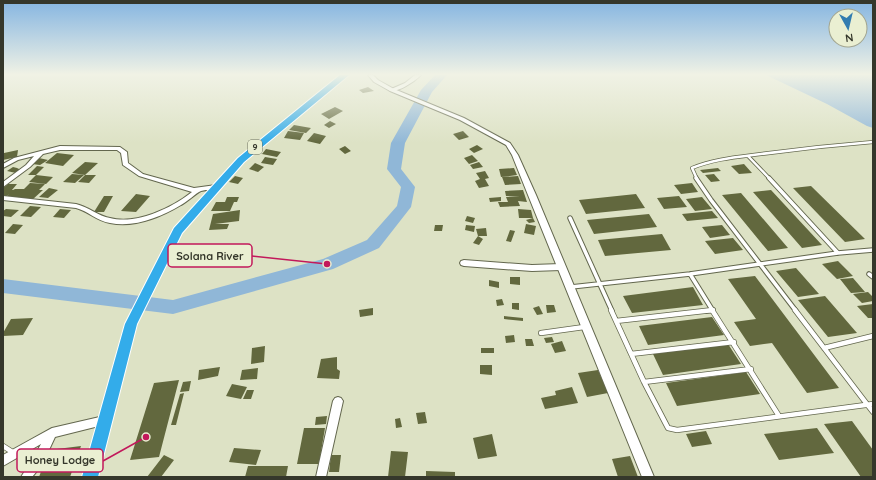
<svg xmlns="http://www.w3.org/2000/svg" width="876" height="480" font-family="Quicksand,sans-serif">
<rect width="100%" height="100%" fill="#dde2c5"/>
<path fill="#90b7d7" d="M766,75H873V128L867,126L827,104Z"/>
<g fill="none" stroke-linecap="round" stroke-linejoin="round">
<path fill="#90b7d7" fill-rule="evenodd" d="M435,75H447L432,92L405,143L401,169L415,187L411,207L379,248L333,269L173,314L3,293V279L173,300L323,259L367,240L397,206L401,187L387,169L391,143L421,90Z"/>
</g>
<path fill="#62683e" d="M368,87L374,91L363,93L359,90Z
M335,107L343,111L329,119L321,114Z
M330,121L336,124L329,128L324,125Z
M294,125L311,128L306,133L289,130Z
M288,131L304,133L300,140L284,138Z
M463,131L469,137L459,140L453,134Z
M314,133L326,136L320,144L307,141Z
M477,145L483,149L474,153L469,149Z
M345,146L351,151L345,154L339,149Z
M266,149L281,152L277,157L262,154Z
M18,150L17,157L3,160L4,153Z
M57,153L74,155L63,166L45,163Z
M472,155L478,161L469,164L464,158Z
M265,157L277,159L273,165L261,163Z
M39,158L48,160L40,165L32,164Z
M85,162L98,163L85,175H96L89,183L78,182L85,175L72,173Z
M479,162L483,167L473,169L470,165Z
M255,163L264,167L258,172L249,169Z
M744,164L752,173L739,174L731,166Z
M37,166L44,167L36,175H28Z
M13,167L17,168L21,170L16,173L7,171Z
M514,168L517,175L501,177L499,169Z
M718,168L721,171L703,173L700,170Z
M485,171L489,178L485,179L489,186L479,188L475,181L480,179L476,173Z
M72,174L84,175L75,183L63,182Z
M714,174L720,181L711,182L705,175Z
M36,175L53,177L46,184L29,182Z
M235,176L243,178L238,184L229,182Z
M518,176L521,184L505,185L502,177Z
M30,183L45,184L39,190H43L32,200L5,198L9,194L3,199V188L8,184H17L12,190L6,189L13,190L15,189H24Z
M692,183L698,192L681,194L674,185Z
M811,186L865,239L845,242L793,188Z
M49,188L58,190L48,198L39,197Z
M523,190L527,202L518,201L520,206L500,207L498,202H508L506,197L520,196H506L505,191Z
M771,190L822,245L802,248L753,192Z
M741,193L788,248L768,251L722,195Z
M136,194L150,196L136,212L121,211Z
M636,194L645,208L586,214L579,200Z
M104,196H113L104,212H94Z
M679,196L687,207L664,209L657,198Z
M227,197H239L237,202H234L230,211H211L216,202H225Z
M501,197V201L490,202L489,198Z
M702,197L712,209L695,211L686,199Z
M30,206L41,207L31,217L20,216Z
M6,209L19,210L11,217L3,216V211Z
M60,209L71,210L64,218L53,217Z
M518,209L531,210L533,218L535,222L529,223L526,220L533,218H519Z
M240,210L239,221L215,224H229L227,229L209,230L213,214Z
M712,211L718,218L687,221L682,214Z
M649,214L657,227L594,234L587,220Z
M467,216L475,218L473,223L465,221Z
M13,224L23,225L15,234L5,233Z
M526,224L536,226L534,235L524,233Z
M435,225H443L442,231H434Z
M466,225L475,226L474,232L465,230Z
M722,225L730,235L710,238L702,227Z
M486,228L487,236H478L483,239L479,245L473,243L478,236L476,229Z
M510,230L515,231L511,242L506,241Z
M662,234L671,250L605,256L598,240Z
M733,238L743,250L715,254L705,241Z
M838,261L853,276L837,279L822,264Z
M796,268L819,294L798,297L776,271Z
M755,276L839,388L807,393L772,343L750,346L734,322L756,319L728,279Z
M510,277H520V285L510,284Z
M853,278L865,292L851,293L840,279Z
M489,280L499,282V288L489,286Z
M693,287L703,305L632,313L623,296Z
M868,292L873,297V301L862,303L853,294Z
M825,296L857,333L828,337L798,300Z
M502,299L504,305L497,306L496,300Z
M512,303H519V310L512,309Z
M873,304V318H868L857,306Z
M546,305H554L556,312L547,313Z
M539,306L543,314L537,315L533,308Z
M373,308V315L360,317L359,310Z
M504,316L523,318V321L504,319Z
M712,317L724,335L648,345L639,326Z
M33,318L23,335L3,336V333L11,319Z
M514,335L515,342L506,343L505,336Z
M552,337L554,342L546,343L544,338Z
M525,339H532L534,346H526Z
M562,341L566,351L555,353L551,344Z
M728,344L741,364L663,375L653,354Z
M265,346L264,362L251,364L252,348Z
M481,348H494V353H481Z
M337,357V369L340,371L339,379L317,378L321,359Z
M480,365H492V375L480,374Z
M220,367L218,376L198,380L199,370Z
M258,368L257,379L240,380L242,370Z
M598,370L608,393L587,397L578,373Z
M746,372L760,394L677,406L666,383Z
M179,380L159,457L130,460L154,383Z
M191,381L189,391L180,392L183,382Z
M232,384L247,387L241,399L226,396Z
M572,387L578,403L545,409L541,398L556,395L555,391Z
M247,390H254L251,399H243Z
M184,393L176,425H171L180,394Z
M425,412L427,423L418,424L416,413Z
M327,416L326,424L315,425L316,417Z
M400,418L402,427L396,428L395,419Z
M852,421L873,450V477H861L824,424Z
M304,428H325L319,464H297Z
M817,428L834,453L779,460L764,434Z
M706,431L712,444L692,447L686,434Z
M492,434L497,456L478,459L473,438Z
M81,446L70,477H39L49,450Z
M234,448L261,450L256,465L229,462Z
M391,451L408,452L405,477H388Z
M164,455L174,460L161,477H147Z
M331,455H341L339,472H329Z
M630,456L638,477H618L612,459Z
M248,466H288L286,477H245Z
M426,471L455,472V477H426Z"/>
<g fill="none" stroke-linecap="round" stroke-linejoin="round">
<g stroke="#63674e" stroke-width="4">
<path id="service-far2" d="M748,156L770,179
M697,179L692,168C713,159 738,157 761,154C798,149 835,145 873,142"/>
</g>
<g stroke="#63674e" stroke-width="5.5">
<path id="service-far1" d="M696,178L711,200L760,264L838,253L873,250
M769,178L838,253
M570,218L612,311
M690,274L713,311
M869,274L873,277
M571,287L690,274L760,264L796,311
M706,311L713,310"/>
</g>
<g stroke="#63674e" stroke-width="6">
<path id="service" d="M611,310L644,382L668,428L677,430L873,404
M712,310L779,416
M795,310L873,412
M616,321L713,310
M541,333L584,327
M824,348L873,336
M631,354L734,342
M644,382L751,369
M3,446L14,453"/>
</g>
<g stroke="#63674e" stroke-width="2">
<path id="minor" d="M415,75H421C415,81 397,94 389,90L405,83Z
M60,146L120,147L127,152L128,163L143,174L194,188L216,185L219,187C214,191 207,189 201,191C196,193 187,202 181,205C161,217 134,228 110,223C97,221 88,211 76,208L3,200V196L76,204C89,207 98,216 110,218C136,225 172,208 192,192L139,176L123,165L121,153L117,150H60L43,154L30,167L3,187V182L26,165L34,156L18,160L3,168V164L14,158Z
M464,260L532,265L561,264L564,265L565,267L564,269L561,270L532,271L464,266L461,265L460,263L461,261Z
M338,397L341,398L343,401L326,477H316L333,401L335,398Z
M104,416L107,418L109,421L107,424L55,437L42,465L32,477H21L34,457L41,444L3,466V455L30,440L52,428Z"/>
</g>
<g stroke="#63674e" stroke-width="2">
<path id="tertiary" d="M368,75H373L378,80L394,89L464,118L510,143L518,155L536,195L654,477H642L528,195L512,155L506,145L460,120L390,91L374,82Z"/>
</g>
<g stroke="#fff" stroke-width="2">
<path id="trunk" d="M340,75H349L244,162L182,233L137,324L98,477H82L125,324L174,228L238,158Z"/>
</g>
<use href="#service-far2" stroke="#fff" stroke-width="2.5"/>
<use href="#service-far1" stroke="#fff" stroke-width="3.5"/>
<use href="#service" stroke="#fff" stroke-width="4.5"/>
<use href="#minor" fill="#fff" fill-rule="evenodd"/>
<use href="#tertiary" fill="#fff" fill-rule="evenodd"/>
<use href="#trunk" fill="#33acea" fill-rule="evenodd"/>
</g>
<linearGradient id="sky" x2="0" y2="1"><stop stop-color="#85b5e1"/><stop offset="0.52" stop-color="#f0f2e5"/><stop offset="1" stop-color="#f0f2e5" stop-opacity="0"/></linearGradient>
<rect width="876" height="143" fill="url(#sky)"/>
<g text-anchor="middle" stroke-width="4" stroke-linejoin="round" paint-order="stroke">
<rect fill="#eaefd2" stroke="#6b6e5d" stroke-width="1" x="248" y="140" width="14" height="14" rx="3"/>
<g font-size="9" font-weight="bold" fill="#35372b">
<text x="255" y="150">9</text>
</g>
</g>
<path fill="none" stroke="#c2185b" stroke-width="1.5" d="M327 264L252 256M146 437L103 461"/>
<g fill="#c2185b" stroke="#eaefd2" stroke-width="1.5">
<circle cx="327" cy="264" r="4"/>
<circle cx="146" cy="437" r="4"/>
</g>
<g fill="#eaefd2" stroke="#c2185b" stroke-width="1.5">
<rect x="168" y="244" width="84" height="23" rx="4"/>
<rect x="17" y="449" width="86" height="23" rx="4"/>
</g>
<g font-size="11" text-anchor="middle" font-weight="bold" fill="#35372b">
<text x="210" y="260">Solana River</text>
<text x="60" y="464">Honey Lodge</text>
</g>
<rect width="876" height="480" fill="none" stroke="#35372b" stroke-width="8"/>
<g transform="translate(848 28) rotate(172)"><circle r="19" fill="#eaefd2" stroke="#a2a58f"/>
<path d="M0-3L7 15L0 10L-7 15Z" fill="#327cb0"/>
<text y="-6" font-size="11" font-weight="bold" text-anchor="middle" fill="#35372b">N</text>
</g>
</svg>
